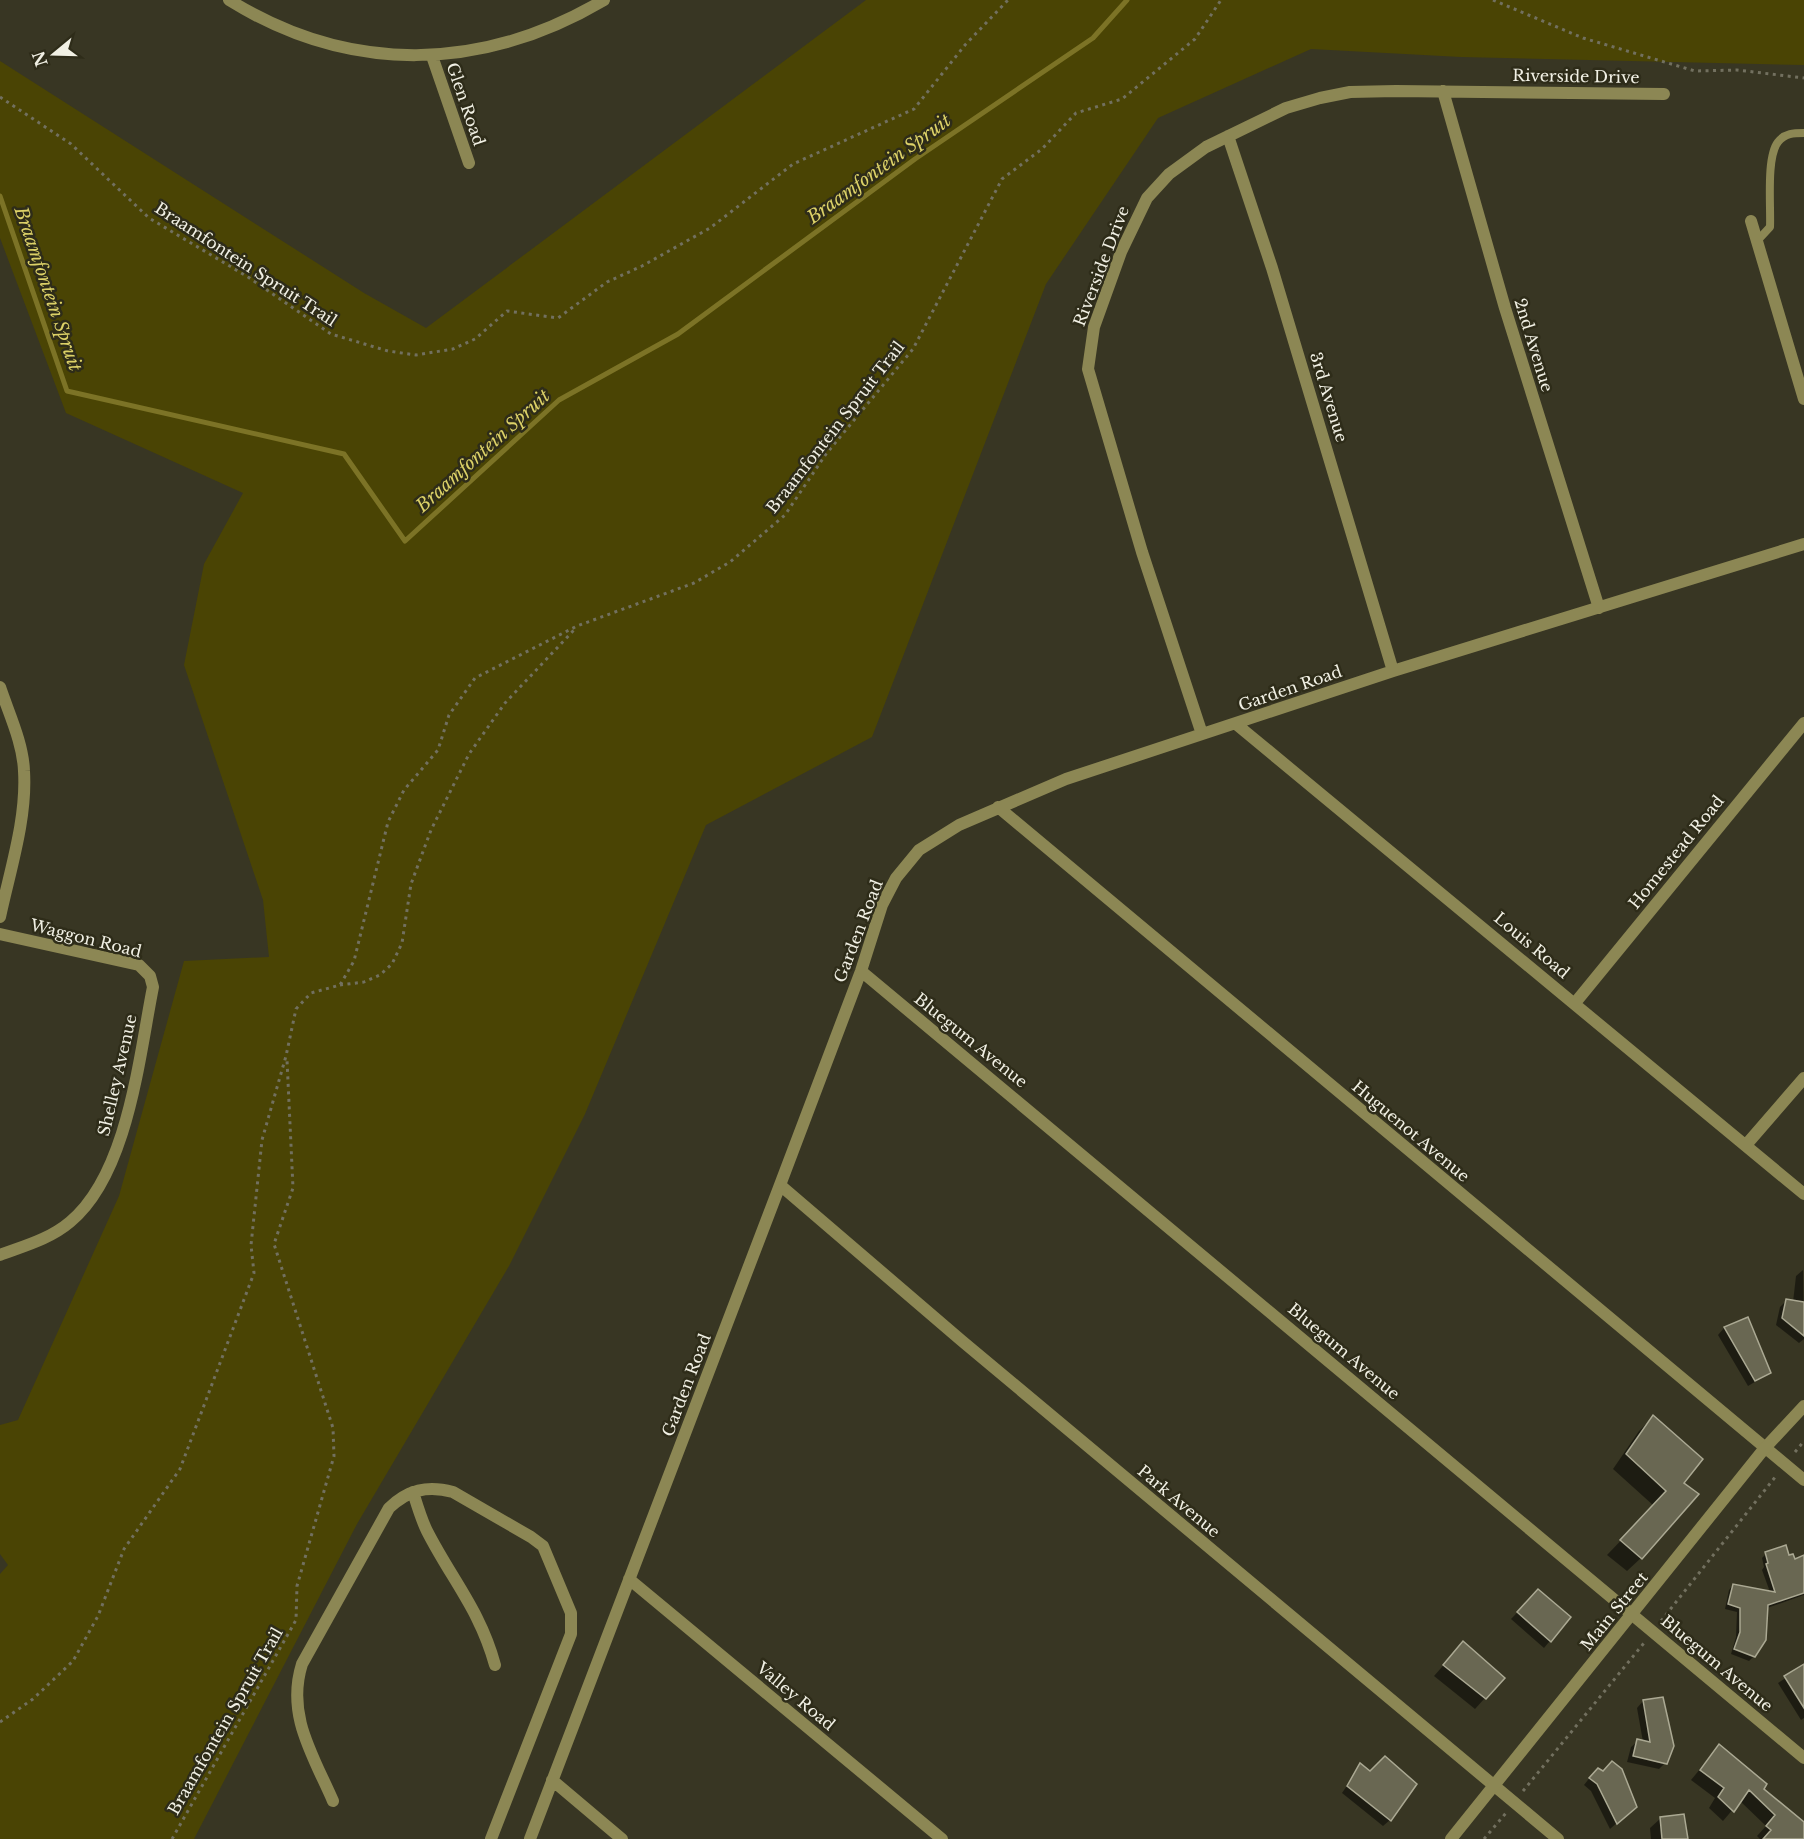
<svg xmlns="http://www.w3.org/2000/svg" width="1804" height="1839" font-family="'Libre Baskerville',serif">
<rect width="100%" height="100%" fill="#383623"/>
<path fill="#4a4404" d="M866,0H1804V65L1461,57L1311,49L1158,118L1046,284L872,737L706,825L585,1114L509,1266L357,1524L194,1839H0V1574L8,1565L0,1554V1425L18,1420L119,1196L184,961L269,957L263,900L184,665L204,564L243,493L66,413L0,238V61L364,293L426,328Z"/>
<path fill="#0007" d="M1803,1270L1804,1339L1799,1343L1776,1325L1780,1307L1786,1301L1793,1302L1796,1276Z
M1747,1319L1770,1373L1748,1386L1718,1335L1724,1328Z
M1653,1417L1682,1483L1641,1558L1627,1571L1607,1555L1654,1506L1613,1469L1639,1431Z
M1766,1554L1788,1557L1794,1561L1804,1557V1595L1767,1608L1754,1656L1749,1661L1731,1654L1736,1637L1737,1612L1725,1609L1729,1590L1733,1585L1770,1592L1762,1570L1764,1567L1762,1558Z
M1538,1591L1569,1618L1544,1648L1511,1619Z
M1463,1643L1485,1698L1475,1709L1434,1676Z
M1804,1666V1718L1801,1720L1778,1683Z
M1643,1701L1665,1763L1659,1769L1627,1762L1631,1747L1638,1741L1643,1742L1637,1708Z
M1719,1746L1762,1789L1804,1824V1839H1760L1757,1836L1766,1826L1740,1801L1723,1821L1709,1808L1715,1798L1691,1780Z
M1361,1765L1390,1820L1383,1826L1342,1793Z
M1591,1776L1628,1813L1610,1829L1591,1791L1584,1785Z
M1661,1818L1687,1839H1651L1650,1828Z"/>
<g fill="none" stroke-linecap="round" stroke-linejoin="round">
<path stroke="#7c7326" stroke-width="5" d="M0,196L67,391L344,454L405,541L559,400L678,334L915,159L1093,38L1127,0"/>
</g>
<path fill="#696752" stroke="#aba993" stroke-width="1.5" d="M1786,1299L1804,1302V1336L1782,1318Z
M1748,1317L1771,1373L1755,1381L1724,1327Z
M1653,1415L1703,1459L1684,1483L1699,1494L1642,1559L1620,1540L1666,1491L1626,1454Z
M1786,1545L1789,1555L1793,1554L1795,1559L1804,1555V1593L1768,1605L1766,1640L1755,1657L1734,1649L1740,1632V1608L1728,1604L1733,1584L1775,1592L1766,1564L1768,1563L1765,1552Z
M1538,1589L1571,1617L1551,1642L1517,1612Z
M1463,1641L1505,1678L1486,1699L1443,1665Z
M1804,1664V1708L1784,1676Z
M1663,1697L1674,1746L1667,1764L1633,1756L1637,1739L1650,1742L1643,1700Z
M1719,1744L1767,1784L1764,1789L1804,1822V1839H1763L1771,1830L1766,1826L1775,1815L1749,1790L1734,1812L1718,1797L1724,1788L1700,1770Z
M1385,1756L1417,1784L1391,1821L1347,1786L1360,1763L1370,1771Z
M1612,1761L1622,1769L1637,1807L1617,1824L1597,1784L1589,1778L1598,1768L1603,1771Z
M1684,1814L1688,1839H1662L1660,1817Z"/>
<g fill="none" stroke-linecap="round" stroke-linejoin="round">
<path stroke="#72705f" stroke-width="3" stroke-dasharray="3 4.5" stroke-linecap="butt" d="M1493,0L1583,38L1695,71L1737,70L1804,78
M0,97L71,144L149,218L248,277L331,334L388,351L416,355L453,349L475,339L507,311L558,318L607,282L642,266L710,228L793,164L914,109L965,45L1008,0
M340,985L364,982L380,975L392,964L402,943L411,884L431,830L469,754L505,703L574,630
M1795,1452L1804,1441
M1661,1621L1776,1476
M0,1722L33,1699L73,1661L98,1616L124,1549L180,1469L254,1273L251,1245L262,1140L286,1056L296,1009L311,993L340,985L354,961L388,822L404,790L438,750L449,715L475,678L577,626L694,583L730,562L785,515L826,454L913,349L1002,179L1042,149L1076,113L1122,99L1195,39L1221,0
M1523,1791L1644,1643
M172,1839L296,1620L297,1586L334,1456L333,1428L274,1244L293,1188L287,1060
M1484,1839L1506,1813"/>
<path stroke="#8c8754" stroke-width="8" d="M1757,241L1770,227C1771,207 1766,157 1778,142C1785,133 1794,133 1804,133"/>
<path stroke="#8c8754" stroke-width="12" d="M229,0C350,75 482,72 604,0
M432,56L469,163
M1443,91L1505,308L1599,608
M1228,136L1272,268L1393,671
M1751,221L1804,399
M0,687C9,714 23,743 24,771C27,819 10,870 0,917
M1236,724L1804,1194
M1202,734L1142,552L1088,369L1094,327L1121,252L1147,198L1169,174L1206,147L1286,108L1320,98L1350,92L1396,91L1664,94
M998,807L1804,1480
M0,934L139,965L150,976L153,987C139,1057 128,1174 70,1222C50,1239 24,1246 0,1255
M861,971L1804,1758
M1575,1003L1804,723
M1746,1145L1804,1078
M780,1185L962,1341L1558,1839
M413,1492C417,1505 421,1519 427,1531C452,1580 480,1610 495,1665
M629,1579L942,1839
M552,1780L622,1839
M333,1801C313,1755 286,1715 302,1664L389,1508C408,1490 427,1485 453,1492L531,1537L543,1546L571,1613V1634L491,1839
M530,1839L780,1185L861,971L882,905L896,878L919,850L959,825L1066,779L1393,671L1804,544"/>
<path stroke="#8c8754" stroke-width="12" d="M1451,1839L1764,1449L1804,1406"/>
</g>
<g text-anchor="middle" stroke-width="5" stroke-linejoin="round" paint-order="stroke">
<g font-size="16" fill="#f1f0e4" stroke="#2e2c19">
<text transform="translate(1576 76) rotate(1)" y="6">Riverside Drive</text>
<text transform="translate(466 104) rotate(71)" y="6">Glen Road</text>
<text transform="translate(246 264) rotate(33)" y="6">Braamfontein Spruit Trail</text>
<text transform="translate(1101 266) rotate(-69)" y="6">Riverside Drive</text>
<text transform="translate(1534 345) rotate(73)" y="6">2nd Avenue</text>
<text transform="translate(1329 397) rotate(73)" y="6">3rd Avenue</text>
<text transform="translate(835 427) rotate(-52)" y="6">Braamfontein Spruit Trail</text>
<text transform="translate(1290 688) rotate(-19)" y="6">Garden Road</text>
<text transform="translate(1676 852) rotate(-51)" y="6">Homestead Road</text>
<text transform="translate(858 931) rotate(-69)" y="6">Garden Road</text>
<text transform="translate(86 938) rotate(14)" y="6">Waggon Road</text>
<text transform="translate(1532 945) rotate(40)" y="6">Louis Road</text>
<text transform="translate(971 1040) rotate(39)" y="6">Bluegum Avenue</text>
<text transform="translate(117 1075) rotate(-77)" y="6">Shelley Avenue</text>
<text transform="translate(1411 1131) rotate(40)" y="6">Huguenot Avenue</text>
<text transform="translate(1344 1351) rotate(40)" y="6">Bluegum Avenue</text>
<text transform="translate(686 1385) rotate(-69)" y="6">Garden Road</text>
<text transform="translate(1179 1501) rotate(40)" y="6">Park Avenue</text>
<text transform="translate(1614 1611) rotate(-51)" y="6">Main Street</text>
<text transform="translate(1717 1663) rotate(40)" y="6">Bluegum Avenue</text>
<text transform="translate(796 1696) rotate(40)" y="6">Valley Road</text>
<text transform="translate(225 1721) rotate(-60)" y="6">Braamfontein Spruit Trail</text>
</g>
<g font-size="18" font-style="italic" fill="#dcd167" stroke="#2e2c19">
<text transform="translate(879 169) rotate(-36)" y="6">Braamfontein Spruit</text>
<text transform="translate(48 289) rotate(71)" y="6">Braamfontein Spruit</text>
<text transform="translate(483 451) rotate(-42)" y="6">Braamfontein Spruit</text>
</g>
</g>
<g transform="translate(54 54) rotate(251)" stroke="#2e2c19" stroke-width="4.5" paint-order="stroke">
<path d="M0-4.5L10 22L0 15L-10 22Z" fill="#f1f0e4"/>
<text y="-9" font-size="16" font-weight="bold" text-anchor="middle" fill="#f1f0e4">N</text>
</g>
</svg>
